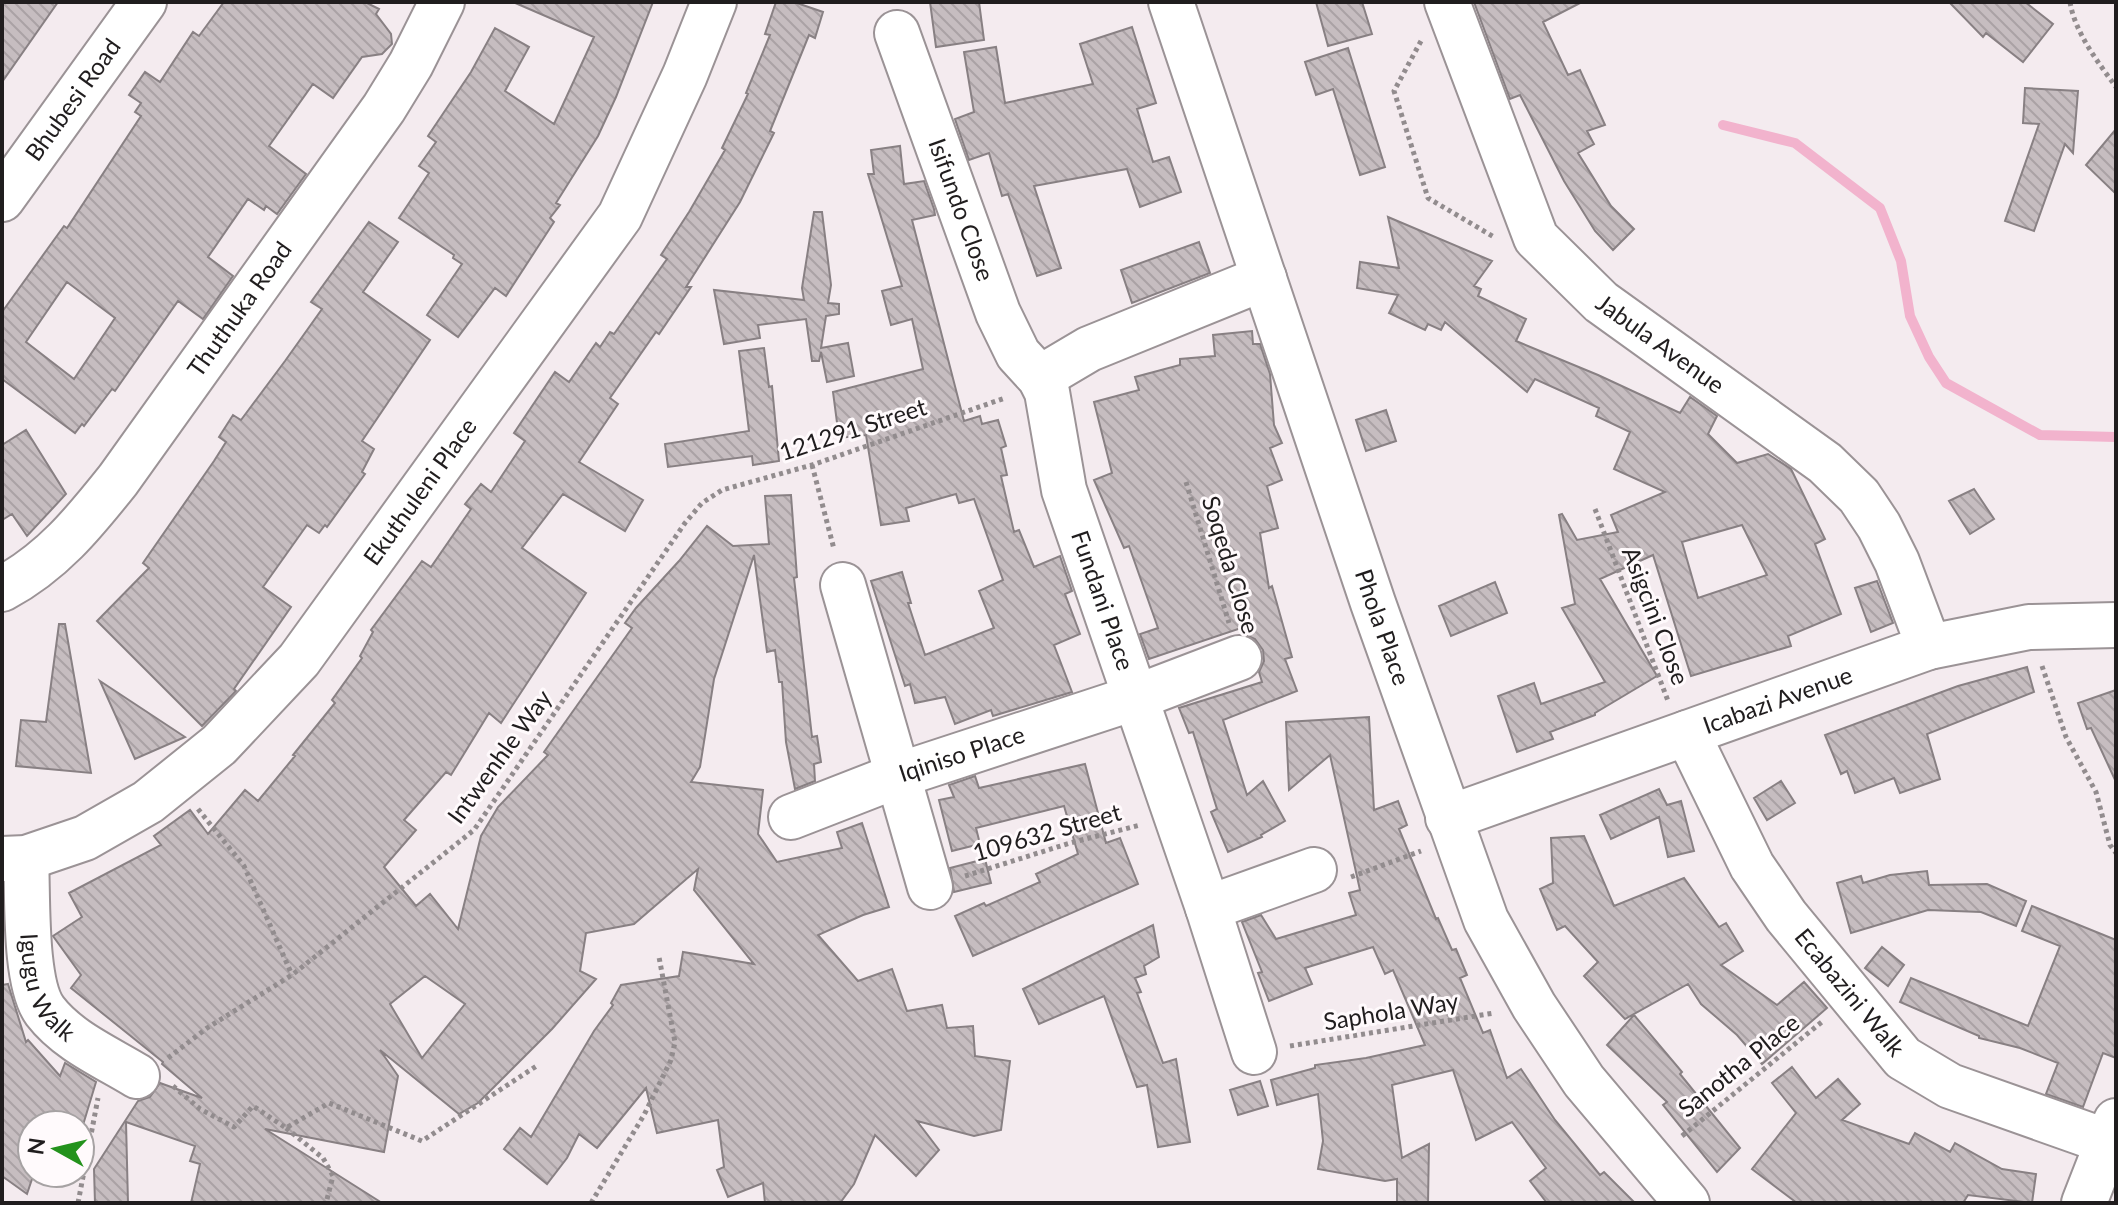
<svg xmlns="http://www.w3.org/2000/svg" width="2118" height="1205" font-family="Lato,sans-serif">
<defs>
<pattern id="building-back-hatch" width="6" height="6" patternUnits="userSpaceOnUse" patternTransform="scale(2)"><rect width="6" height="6" fill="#c6bdc0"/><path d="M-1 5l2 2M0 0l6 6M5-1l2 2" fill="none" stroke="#aaa2a5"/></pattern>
</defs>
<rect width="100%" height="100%" fill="#f4ebef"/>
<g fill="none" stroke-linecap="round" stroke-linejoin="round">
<path stroke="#f2b3cd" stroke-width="10" d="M1723,125L1795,143L1880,208L1901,261L1910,316L1929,357L1946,383L2040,435L2116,437"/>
</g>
<path fill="url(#building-back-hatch)" stroke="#888083" stroke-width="2" fill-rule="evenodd" d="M2,2H58L2,82Z
M224,2H365L379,9L376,14L391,34L392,44L382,54L362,57L333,98L313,84L269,146L306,174L277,214L266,206L264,210L248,199L208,257L233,276L203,319L178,301L115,391L112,389L84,426L82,424L75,433L2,379V312L64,226L67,228L141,116L135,112L141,103L129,95L145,72L160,82L193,32L199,36ZM67,282L115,318L74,379L26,342Z
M513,2H653L616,97L598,136L556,203L560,205L550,218L554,222L506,296L495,288L458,337L427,315L462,264L453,258L454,255L399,218L429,173L419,166L436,142L428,136L471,72L495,28L529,47L505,91L554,124L594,37Z
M776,2H794L823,12L815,38L809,35L770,131L774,133L740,202L686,287H691L659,334L656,332L610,398L618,404L579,462L643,500L625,531L563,494L522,548L586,593L501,723L489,713L451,775L446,772L404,820L416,830L384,867L416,906L430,894L458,929L481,836L498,807L548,755L544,752L632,628L625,623L636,608L679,561L707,526L733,546L769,544L765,496L791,495L797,577L794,578L812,737L817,736L821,762L814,764L815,781L795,789L786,742L782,682H779L775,650L767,652L754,555L714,679L700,767L691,782L763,790L758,834L777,862L842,848L837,832L862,823L889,907L863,915L818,935L858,981L892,969L907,1011L942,1005L947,1028L973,1026L975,1056L1010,1061L1001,1130L974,1136L917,1121L939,1150L916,1176L875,1135L854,1184L840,1203H765L763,1183L728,1197L717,1170L724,1167L718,1120L657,1133L646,1088L597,1148L579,1134L567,1158L547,1184L504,1149L520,1128L531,1137L594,1031L613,1005L611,1003L621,985L679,976L683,952L754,964L694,890L698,869L634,924L586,933L580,971L596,979L552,1029L478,1103L459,1114L380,1050L398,1076L384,1152L265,1129L382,1203H191L200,1164L190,1161L195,1146L126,1122L128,1203H95L94,1169L138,1101L150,1097L160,1083L202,1098L162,1064L163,1062L71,988L81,975L53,936L82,917L69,893L161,845L154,836L190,810L208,834L245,790L258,801L295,756L293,755L335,703L332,700L362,658L360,656L373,632L371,630L422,561L431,567L471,509L465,504L481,484L491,492L525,441L514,433L555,372L569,382L596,343L600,347L610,332L614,334L667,259L661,255L689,212L725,150L722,148L748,94L746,93L770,35L765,34ZM425,976L465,1004L422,1058L390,1004Z
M930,2H979L984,40L936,47Z
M1316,2H1362L1372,34L1328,46Z
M1474,2H1582L1543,22L1568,75L1580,70L1605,125L1587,131L1594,144L1578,153L1611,206L1634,229L1613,250L1595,231L1564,181L1520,95L1510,99Z
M1949,2H2025L2053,24L2023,62L1986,33L1983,37Z
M1132,27L1156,103L1137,109L1153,162L1169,157L1181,192L1140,207L1127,169L1034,186L1061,268L1037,276L1008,194L1002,196L989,153L969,160L957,125L955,119L974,112L964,52L996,47L1005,103L1093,84L1080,44Z
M1348,48L1385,167L1360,175L1333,89L1316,95L1305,62Z
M2025,88L2078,91L2073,153L2065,144L2034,231L2005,221L2039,124L2023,123Z
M2116,129V194L2086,165Z
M900,146L904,184L924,181L934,209L935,215L912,220L964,421L980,416L982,424L998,420L1006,446L1001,448L1007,475L1001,476L1014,532L1019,530L1034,567L1060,556L1072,591L1065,594L1080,634L1054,645L1072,692L993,716L991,710L955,724L945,697L915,703L910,684L905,686L871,581L902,572L911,603H908L925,655L994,628L979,591L1003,580L974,499L959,503L956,494L906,508L909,521L881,525L866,435L839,438L833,392L923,369L912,319L891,325L882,291L902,286L868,174H874L871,150Z
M814,212H822L831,285L828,303L839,304V314L826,316L821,348L848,343L854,376L827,382L821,352L819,361H812L806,319L758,325L760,338L724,344L714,290L804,300L802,288Z
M1388,217L1492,261L1474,286L1481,289L1478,296L1526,319L1516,341L1598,375L1680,413L1690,397L1717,416L1708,434L1737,463L1768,454L1791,469L1825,539L1815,544L1841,614L1788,636L1791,646L1691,676L1653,555L1600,579L1657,676L1595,713V715L1550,732L1553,739L1517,752L1498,696L1534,683L1541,704L1605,682L1562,608L1575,604L1559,515L1562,514L1577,540L1618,532L1611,515L1665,492L1614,469L1630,432L1596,416L1599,408L1535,379L1527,392L1445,322L1441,330L1428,324L1425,330L1389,313L1398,295L1357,288L1360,262L1399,268ZM1742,525L1767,575L1698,598L1682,542Z
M369,222L398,242L363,292L430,340L362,441L374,449L362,472L365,474L327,527L325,525L319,533L307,525L263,587L291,607L234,689L236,691L202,726L97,621L149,568L143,563L214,461L226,442L219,437L233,415L241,420L285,361L322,309L311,302Z
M1199,242L1210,273L1132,303L1121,270Z
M1252,331L1253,344H1260L1270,374L1274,425L1282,443L1270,448L1282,480L1267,486L1278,528L1260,533L1269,588L1272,586L1292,657L1285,659L1297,691L1223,720L1247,795L1263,781L1285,821L1261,835L1262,837L1228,852L1211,812L1217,809L1193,732L1189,733L1179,708L1262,682L1259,672L1264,661L1263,650L1255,639L1246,635L1244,627L1149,659L1140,634L1158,628L1129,546L1124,548L1094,480L1112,473L1094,402L1139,390L1135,377L1180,365V359L1215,356L1213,335Z
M764,348L769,387L772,386L779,461L753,465L752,456L668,467L665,444L749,431L739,351Z
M1386,410L1396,441L1366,451L1356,420Z
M26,430L66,494L27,536L12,514L2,520V445Z
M1974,489L1994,519L1970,534L1949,501Z
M1877,581L1893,623L1871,632L1855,588Z
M1495,582L1507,613L1451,636L1439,606Z
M59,624H65L91,773L16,766L21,720L46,722Z
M2027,667L2034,692L1927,734L1940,779L1900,793L1894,778L1855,793L1847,771L1841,774L1825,735L1958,686Z
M100,681L185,737L135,759Z
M2116,690V782L2091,728L2087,729L2078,703Z
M1369,717L1374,810L1398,801L1407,825L1399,829L1436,919L1438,918L1452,950L1456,949L1467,975L1460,978L1483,1033L1490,1030L1507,1078L1521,1069L1555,1120L1600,1175L1604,1172L1635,1203H1547L1530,1181L1546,1168L1512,1122L1476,1140L1453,1070L1392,1085L1402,1158L1429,1144L1428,1203H1397V1179L1385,1181L1318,1169L1323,1141L1318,1094L1277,1105L1271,1080L1315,1068V1065L1366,1058L1425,1045L1393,970L1385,974L1373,947L1305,968L1312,984L1269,1001L1258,973L1262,972L1242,922L1261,915L1276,939L1356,915L1349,893L1360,890L1330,755L1289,790L1286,722Z
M1085,764L1106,843L1120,838L1138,884L973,956L955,916L984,903L986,906L1040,882L1036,874L1078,854L1064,806L976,828L980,844L952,851L939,800L954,797L949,785L975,776L979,788Z
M1781,781L1795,803L1767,820L1754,798Z
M1659,789L1667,805L1681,801L1694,851L1668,857L1659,817L1611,839L1600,815Z
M1584,836L1614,906L1684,878L1719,927L1726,923L1743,951L1721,965L1777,1005L1804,982L1827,1008L1762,1064L1737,1035L1701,1004L1688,984L1625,1019L1584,976L1598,962L1565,926L1557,930L1540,889L1553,883L1551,838Z
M985,859L991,883L954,892L950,868Z
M1927,871L1929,885L1987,884L2026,901L2016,926L1981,912L1928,910L1851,933L1837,883L1861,876L1863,883L1890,875Z
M2032,906L2116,940V1058L2103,1053L2083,1107L2046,1094L2058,1063L2020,1048L1979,1038V1036L1900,1002L1911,978L2028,1026L2060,946L2022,931Z
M1153,925L1159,957L1144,966L1146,974L1135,978L1141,992L1137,993L1163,1063L1176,1059L1190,1142L1158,1147L1147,1085L1137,1087L1104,996L1039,1024L1023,989Z
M1882,947L1904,965L1888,986L1865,968Z
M8,984L26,1042L28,1040L60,1076L65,1063L96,1082L80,1135V1125H32L34,1173L27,1194L2,1176V985Z
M1634,1015L1682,1072L1680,1074L1740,1148L1717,1172L1663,1105L1667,1102L1607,1045Z
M1792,1067L1816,1098L1838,1079L1860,1104L1842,1120L1909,1144L1915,1133L1950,1152L1955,1143L2002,1169L2036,1174L2032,1203L1968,1195L1963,1203H1797L1752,1169L1796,1113L1772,1083Z
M1260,1081L1268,1106L1238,1115L1230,1090Z"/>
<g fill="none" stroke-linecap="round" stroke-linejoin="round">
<g stroke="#9b9396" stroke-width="48">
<g id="minor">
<path id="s1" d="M1171,2L1373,603L1486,920L1534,1006L1584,1081L1687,1203"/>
<path id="s2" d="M1447,2L1536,238L1601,302L1825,463L1859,496L1879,526L1897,562L1929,647"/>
<path id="s3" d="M897,33L998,313L1018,354L1040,378L1047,392L1064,490L1208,908L1254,1052"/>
<path id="s4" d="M2,199L144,2"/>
<path d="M1040,378L1089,349L1264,278"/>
<path d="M843,585L930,887"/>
<path id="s5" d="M2,589C52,562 83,524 118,480L384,108L411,64L442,2"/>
<path id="s6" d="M1687,733L1752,866L1786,916L1903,1058L1950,1086L2108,1142"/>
<path id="s7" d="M791,817L899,775L1134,698L1239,658"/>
<path id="s8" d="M1448,818L1929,647L2029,627L2116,625"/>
<path id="s9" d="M26,858C28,895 24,983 45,1011C68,1041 106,1057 137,1076"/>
<path id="s10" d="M2,859L26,858L85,838L148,802L219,745L299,660L620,216L685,75L714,2"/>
<path d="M1208,908L1314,870"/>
<path d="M2084,1203L2116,1121"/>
</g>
</g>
<path stroke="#928c8e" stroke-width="5" stroke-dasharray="4 4" stroke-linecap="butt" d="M2070,2C2075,33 2098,62 2116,87
M1421,41L1394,91L1428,198L1494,237
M812,465L834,549
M1186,482L1229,623
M1595,509L1668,701
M2042,666L2066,737L2096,792L2110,845L2116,853
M198,809L244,866L292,975
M965,876L1070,843L1140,825
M1351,877L1421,851
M1290,1046L1494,1013
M168,1058L207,1028L292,975L474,830L685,523L702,503L722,490L812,465L1005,398
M173,1086L200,1109L234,1127L253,1106L286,1128L329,1103L422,1141L538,1065
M286,1128L323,1158L333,1176L326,1203
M1682,1136L1823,1021
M78,1203L98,1098
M591,1203L644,1115L671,1060L675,1042L659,957"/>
<use href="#minor" stroke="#fff" stroke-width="44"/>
</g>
<g text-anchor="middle" stroke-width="6" stroke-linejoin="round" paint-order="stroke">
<g font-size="24" fill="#201d1e" stroke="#fffafc">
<text dy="8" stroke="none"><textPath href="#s4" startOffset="122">Bhubesi Road</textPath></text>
<text dy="8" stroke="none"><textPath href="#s3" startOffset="188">Isifundo Close</textPath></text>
<text dy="8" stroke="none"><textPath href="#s5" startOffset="370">Thuthuka Road</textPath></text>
<text dy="8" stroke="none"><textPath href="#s2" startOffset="416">Jabula Avenue</textPath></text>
<text transform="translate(853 430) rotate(-18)" y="8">121291 Street</text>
<text dy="8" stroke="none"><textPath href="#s10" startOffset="574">Ekuthuleni Place</textPath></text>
<text transform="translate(1230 565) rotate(73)" y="8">Soqeda Close</text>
<text dy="8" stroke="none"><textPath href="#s3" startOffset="608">Fundani Place</textPath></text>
<text transform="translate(1655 616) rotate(69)" y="8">Asigcini Close</text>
<text dy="8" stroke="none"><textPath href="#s1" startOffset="660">Phola Place</textPath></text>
<text dy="8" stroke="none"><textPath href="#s8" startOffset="350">Icabazi Avenue</textPath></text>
<text dy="8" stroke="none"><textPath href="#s7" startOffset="182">Iqiniso Place</textPath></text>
<text transform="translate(500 757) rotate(-54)" y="8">Intwenhle Way</text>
<text transform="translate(1047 833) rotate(-16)" y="8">109632 Street</text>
<text dy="8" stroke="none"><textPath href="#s9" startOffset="134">Igugu Walk</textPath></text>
<text dy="8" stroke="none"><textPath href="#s6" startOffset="308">Ecabazini Walk</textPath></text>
<text transform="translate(1391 1012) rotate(-9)" y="8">Saphola Way</text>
<text transform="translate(1739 1066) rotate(-39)" y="8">Sanotha Place</text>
</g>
</g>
<rect width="2118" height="1205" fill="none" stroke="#201d1e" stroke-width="8"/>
<g transform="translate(56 1149) rotate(278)"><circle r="38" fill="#fffafc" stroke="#a6a2a3" stroke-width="2"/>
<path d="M0-6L14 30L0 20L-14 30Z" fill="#23921c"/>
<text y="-12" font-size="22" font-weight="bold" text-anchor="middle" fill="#201d1e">N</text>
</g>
</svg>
